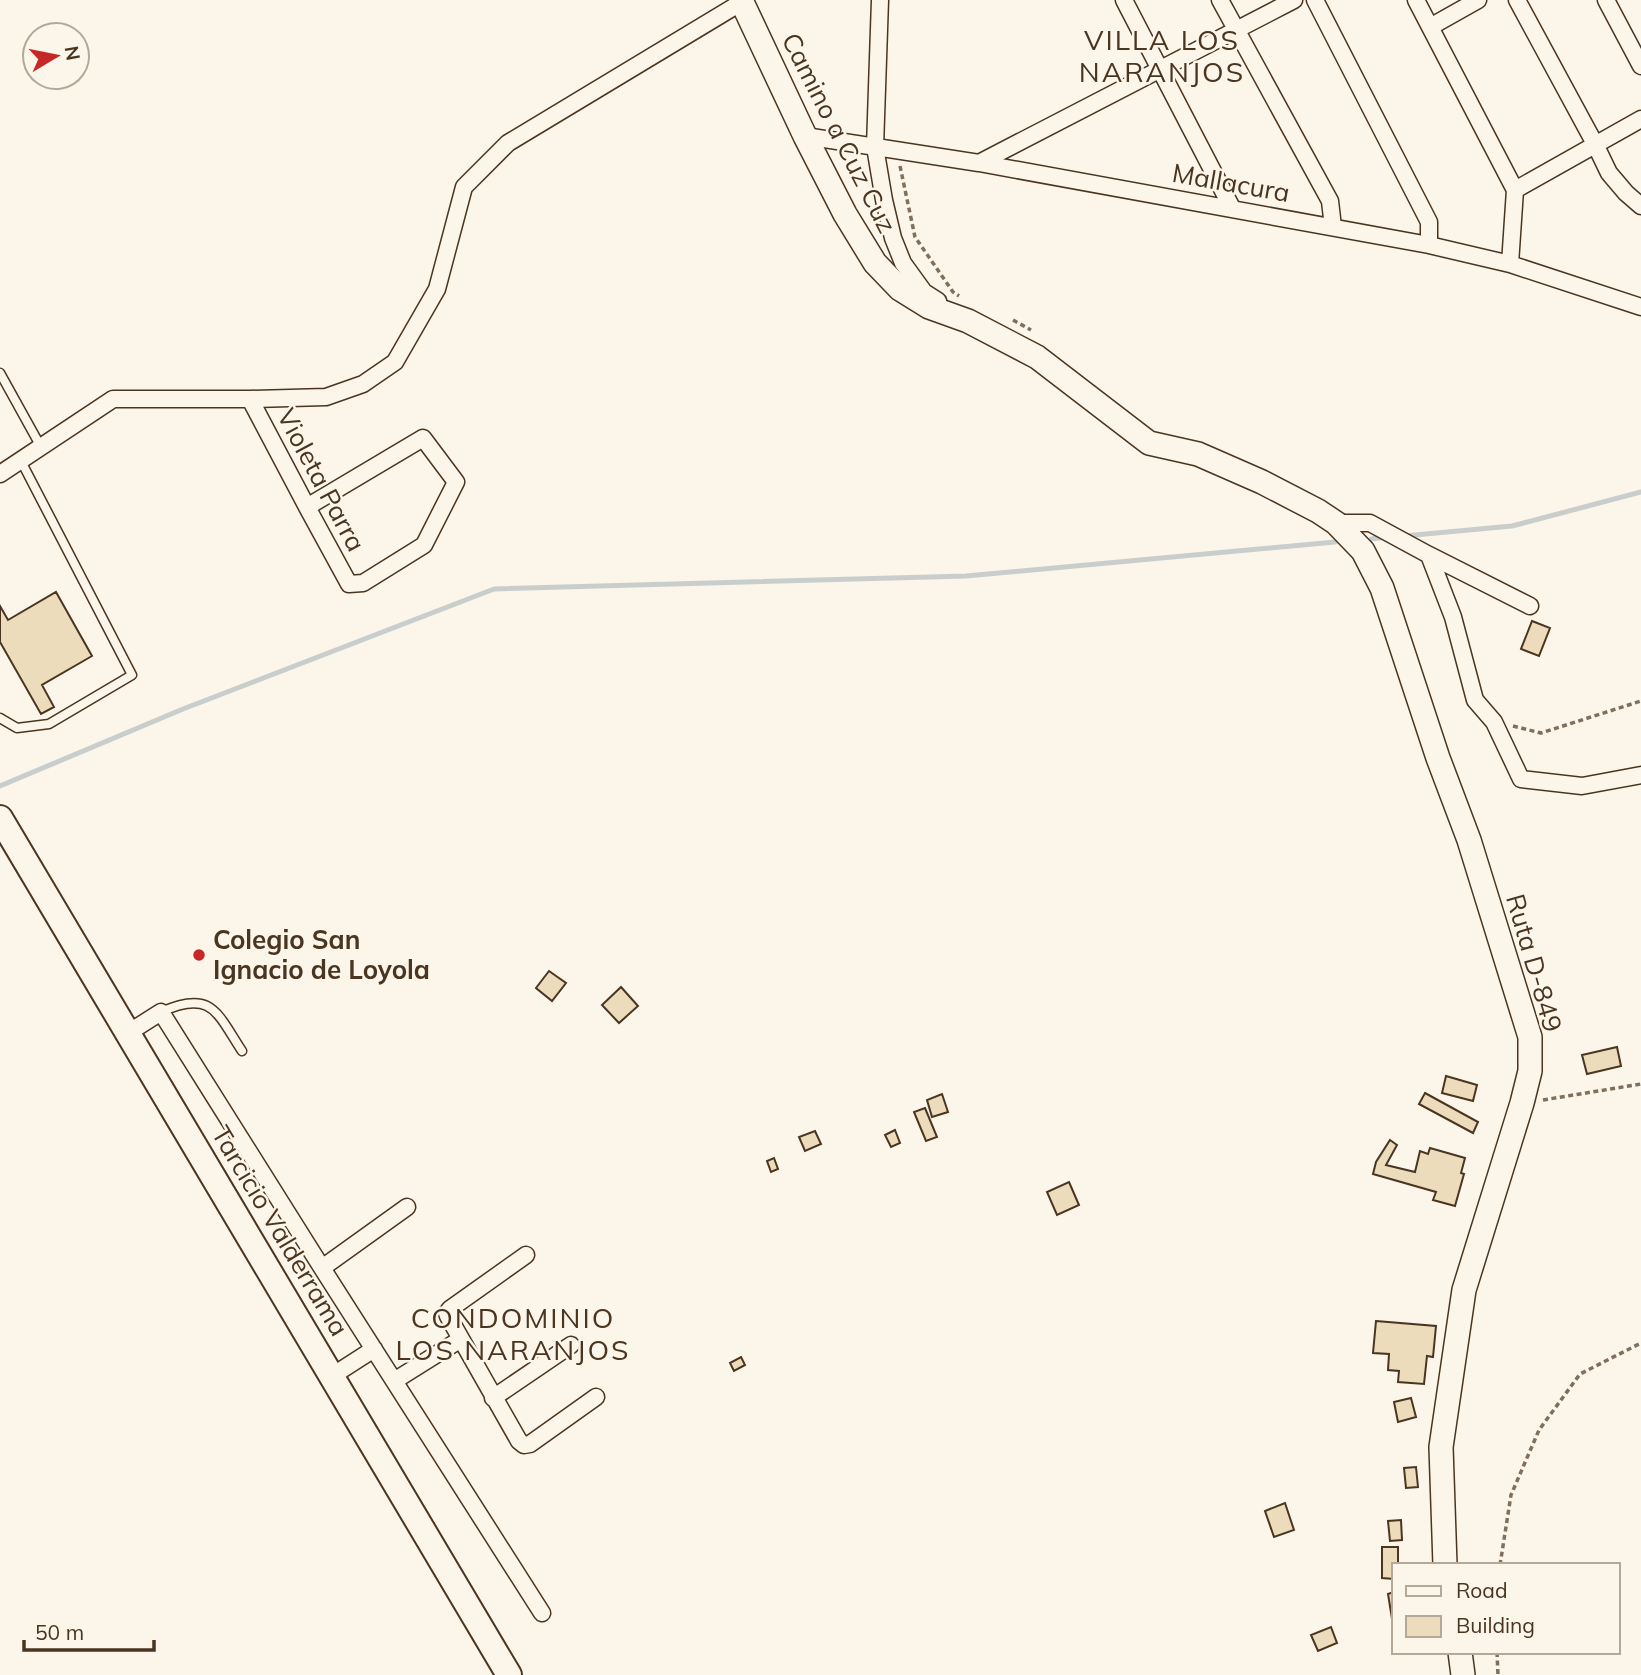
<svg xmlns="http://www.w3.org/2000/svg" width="1641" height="1675" font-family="Mulish,sans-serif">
<rect width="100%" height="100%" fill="#fbf6e9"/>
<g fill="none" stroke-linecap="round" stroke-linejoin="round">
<path stroke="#c9cecd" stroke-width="5" d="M1404,536L1512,526L1641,492
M1371,539L1387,537
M0,786L183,709L494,589L966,576L1335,542"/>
</g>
<path fill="#ecdcbc" stroke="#4a3520" stroke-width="2" d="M56,592L92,656L42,685L54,707L41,714L0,642V606L8,620Z
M1532,621L1550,628L1539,656L1521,649Z
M549,971L566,983L552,1001L536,988Z
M621,987L638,1006L619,1023L602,1005Z
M1617,1047L1621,1066L1587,1074L1582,1055Z
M1446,1076L1477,1085L1473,1101L1442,1093Z
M1425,1093L1478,1122L1473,1133L1419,1104Z
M942,1094L948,1112L932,1117L927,1100Z
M925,1108L937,1137L926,1141L914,1112Z
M895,1130L900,1143L891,1147L885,1135Z
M815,1131L821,1144L805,1151L799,1137Z
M1390,1140L1397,1145L1386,1165L1415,1172L1420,1151L1428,1154L1430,1148L1465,1158L1461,1173L1464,1174L1455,1206L1433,1200L1436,1192L1373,1174L1376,1162Z
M774,1158L778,1169L771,1172L767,1161Z
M1069,1182L1079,1205L1057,1215L1047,1192Z
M1376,1321L1436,1326L1433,1357L1427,1356L1424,1384L1398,1382L1399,1371L1388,1370L1389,1354L1373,1353Z
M741,1357L745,1365L734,1371L730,1363Z
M1411,1398L1416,1417L1398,1422L1394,1402Z
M1416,1467L1418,1487L1406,1488L1404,1468Z
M1285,1503L1294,1530L1274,1537L1265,1511Z
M1401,1520L1402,1540L1390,1541L1388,1521Z
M1382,1547H1398V1565H1394V1579L1382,1578Z
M1394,1592V1631L1388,1594Z
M1331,1627L1337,1643L1318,1651L1311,1635Z"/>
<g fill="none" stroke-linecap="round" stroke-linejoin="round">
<g stroke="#4a3520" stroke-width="11">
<path id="service" d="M0,373L41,447
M0,718L17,728L49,724L132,675L21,461
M161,1012C212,989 217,1013 242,1051"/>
</g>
<g stroke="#4a3520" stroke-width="19">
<path id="minor" d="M880,0L875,147L884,200L893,238L903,263L924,292L938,301
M1124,0L1232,208
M1220,0L1330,201L1333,227
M1315,0L1429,222V245
M1416,0L1515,190L1510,264
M1517,0L1595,144L1609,173L1626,193L1641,206
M1606,0L1641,66
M1430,27L1478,0
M805,136L979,163L1429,245L1510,264L1641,307
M979,163L1294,0
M1515,190L1641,119
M250,399L307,507L349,584L363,583L424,545L456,482L423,438L307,507
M0,474L113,399H250L326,397L363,384L395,362L437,289L464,187L508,143L742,2
M1336,523H1370L1429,555L1530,606
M1429,555L1453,617L1475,700L1494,722L1521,779L1582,786L1641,775
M128,1033L161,1012L322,1268L542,1613
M526,1255L450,1309L447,1313L448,1316L519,1441L524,1445L530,1444L596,1397
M322,1268L407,1207
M332,1376L374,1349
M394,1381L461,1339
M493,1398L571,1345"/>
</g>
<g stroke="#4a3520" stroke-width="26">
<path id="secondary" d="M741,0L805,136L845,214L875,263L900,289L929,307L968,321L1037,357L1149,443L1198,454L1262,482L1318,511L1336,523L1363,551L1382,588L1438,758L1469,840L1530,1037V1071L1522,1103L1464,1290L1441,1447L1445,1565
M1460,1652L1463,1675"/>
</g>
<g stroke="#4a3520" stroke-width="28">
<path id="primary" d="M0,818L509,1675"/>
</g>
<path stroke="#7f6f5c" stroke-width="3.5" stroke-dasharray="5 3.5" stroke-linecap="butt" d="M900,166L915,237L953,292L959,296
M1013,320L1031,330
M1513,726L1541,733L1641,701
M1543,1100L1641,1084
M1500,1565L1511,1495L1539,1430L1580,1374L1641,1343
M1497,1652L1498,1675"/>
<use href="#service" stroke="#fbf6e9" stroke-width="8"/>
<use href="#minor" stroke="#fbf6e9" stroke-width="16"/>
<use href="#secondary" stroke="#fbf6e9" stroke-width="23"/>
<use href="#primary" stroke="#fbf6e9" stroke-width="24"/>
</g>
<circle fill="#c62828" stroke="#fbf6e9" stroke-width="2.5" cx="199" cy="955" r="7"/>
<g text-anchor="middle" stroke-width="5" stroke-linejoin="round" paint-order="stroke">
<g font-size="26" fill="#4a3520" stroke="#fbf6e9">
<text transform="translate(839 133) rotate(63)" y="9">Camino a Cuz Cuz</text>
<text transform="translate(1231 183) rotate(10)" y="9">Mallacura</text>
<text transform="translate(321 480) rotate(62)" y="9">Violeta Parra</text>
<text transform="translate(1534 963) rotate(74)" y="9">Ruta D-849</text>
<text transform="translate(280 1231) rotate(59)" y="9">Tarcicio Valderrama</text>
</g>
<g font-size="26" font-weight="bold" fill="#4a3520" stroke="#fbf6e9" text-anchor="start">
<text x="213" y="949">Colegio San<tspan x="213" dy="30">Ignacio de Loyola</tspan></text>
</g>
<g font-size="28" letter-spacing="2" fill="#4a3520" stroke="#fbf6e9">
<text x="1162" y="50">VILLA LOS<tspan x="1162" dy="32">NARANJOS</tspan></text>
<text x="513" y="1328">CONDOMINIO<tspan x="513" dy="32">LOS NARANJOS</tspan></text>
</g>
</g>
<rect x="1392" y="1563" width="228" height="91" fill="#fbf6e9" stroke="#b4a999" stroke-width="2"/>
<rect x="1406" y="1586" width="35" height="10" fill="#fbf6e9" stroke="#b4a999" stroke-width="2"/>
<text x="1456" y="1598" font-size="21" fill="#4a3520">Road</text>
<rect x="1406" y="1616" width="35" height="21" fill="#ecdcbc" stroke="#b4a999" stroke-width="2"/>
<text x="1456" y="1633" font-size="21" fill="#4a3520">Building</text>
<g transform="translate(56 56) rotate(80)"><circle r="33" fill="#fbf6e9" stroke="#b4a999" stroke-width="2"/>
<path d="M0-5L12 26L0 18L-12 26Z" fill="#c62828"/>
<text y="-10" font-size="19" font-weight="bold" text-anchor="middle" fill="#4a3520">N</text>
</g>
<path d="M24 1640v10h130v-10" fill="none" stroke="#4a3520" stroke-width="3.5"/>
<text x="35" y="1640" font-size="21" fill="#4a3520" stroke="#fbf6e9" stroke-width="5" paint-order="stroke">50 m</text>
</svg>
